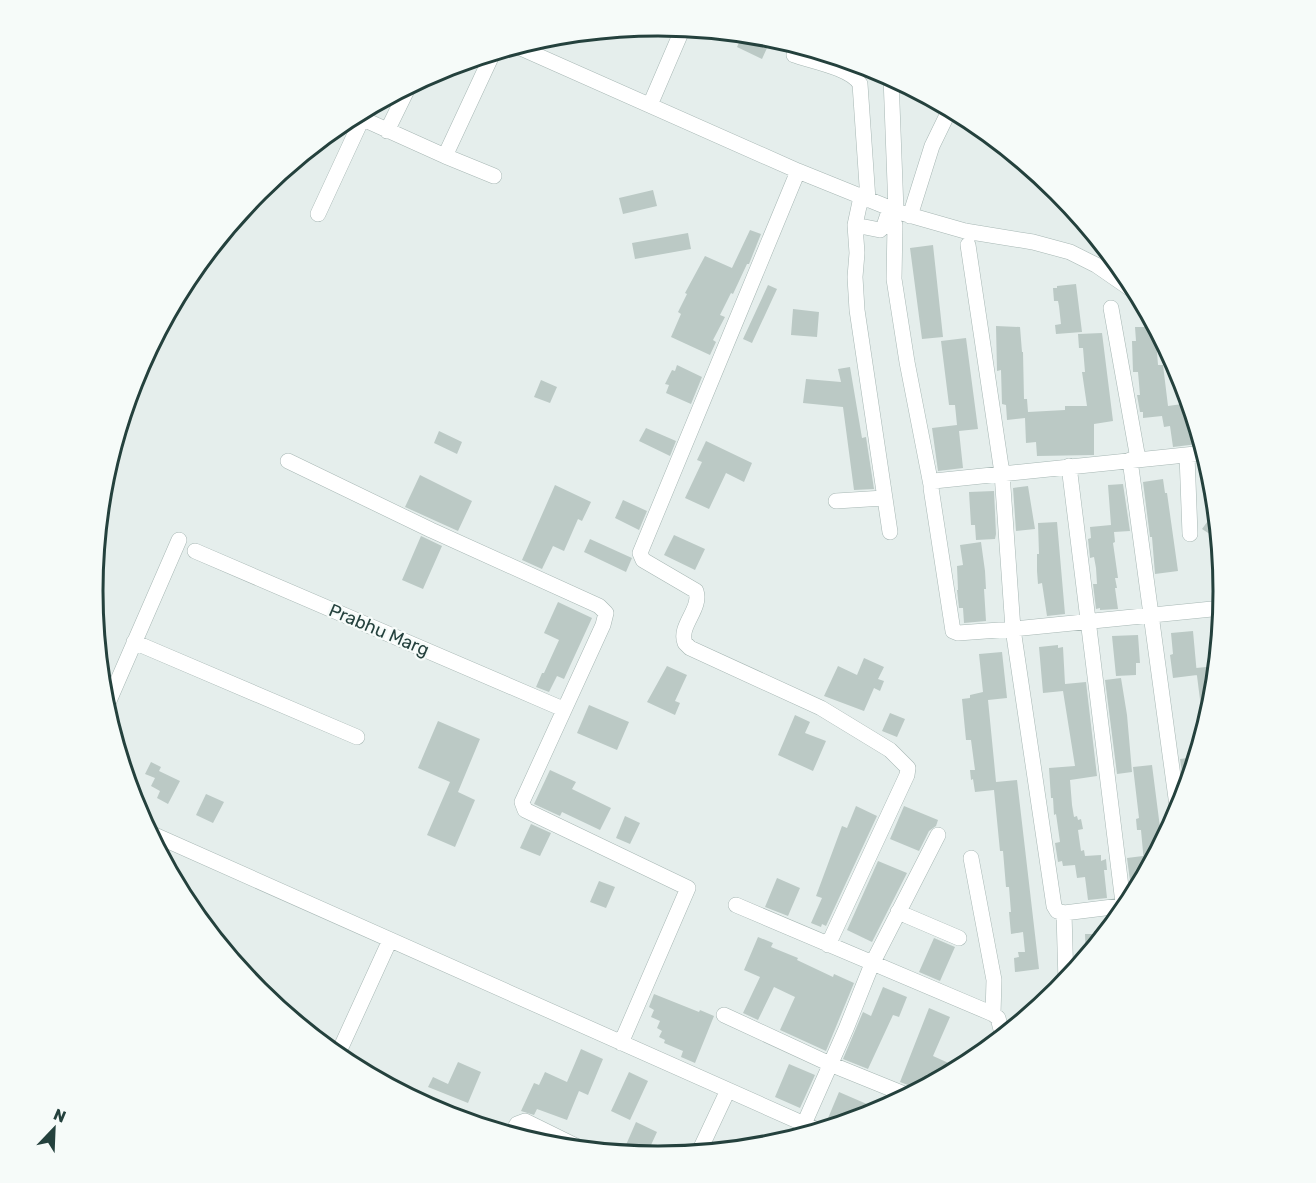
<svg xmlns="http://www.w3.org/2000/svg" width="1316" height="1183" font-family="Rubik,sans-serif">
<rect width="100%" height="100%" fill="#e5eeec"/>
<path fill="#bbc9c5" d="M743,34L772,37L762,59L737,47Z
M653,190L657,206L623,214L619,198Z
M750,230L761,234L749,264H747L733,294L731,293L720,315L725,317L713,340L716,342L710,355L671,337L681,314L678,312L687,294L685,293L705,256L732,268Z
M688,233L691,249L635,259L632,243Z
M933,245L943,337L922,339L910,248Z
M1076,284L1082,332L1056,334L1055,325L1061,324L1059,306L1058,301H1054L1053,288H1057V286Z
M768,285L777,289L752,343L743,339Z
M793,309L819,312L817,337L791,335Z
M996,326L1020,327L1022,352H1023L1024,399H1027L1028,412L1065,410V406H1087L1082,372H1085L1083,348H1079L1078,334L1102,333L1113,421L1094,424V455L1037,456L1036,442L1026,443L1025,418L1007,420L1006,405L1002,404L1001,370L997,371Z
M1135,327H1155L1158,365H1163L1168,406L1189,403L1198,444L1173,447L1170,426L1164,427L1162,416L1143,418V412H1140L1137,395H1140L1138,372H1133L1132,341H1136Z
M966,338L978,429L959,431L963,468L938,471L932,428L957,425L955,405H949L941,341Z
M677,365L702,377L691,404L666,393L669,385L665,384L672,370L675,371Z
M850,367L862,438L866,437L874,489L854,490L843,407L803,403L806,379L841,382L838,369Z
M541,380L557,387L550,403L534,397Z
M646,428L676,441L670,456L639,441Z
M439,431L462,442L457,454L434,443Z
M706,441L752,463L744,482L726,473L709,509L685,498L702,462L697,460Z
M420,475L472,501L458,531L405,507Z
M1163,479L1165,493H1167L1178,571L1155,574L1152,537H1150L1143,482Z
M1123,484L1130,531L1114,532L1115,542L1113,543L1118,578H1115L1117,588H1115L1118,609L1100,610V608L1096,609L1093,584H1097L1096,568L1094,557L1090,558L1088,539L1091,538L1090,527L1111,525L1108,485Z
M555,485L591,502L582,521L578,519L564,551L553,546L542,569L522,560Z
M1028,486L1035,529L1016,531L1013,488Z
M994,491L996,534L995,539L976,540L975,525H971L969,492Z
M623,500L647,511L639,530L615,518Z
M1216,510L1218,529L1219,540L1202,529Z
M1057,522L1065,614L1047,616L1042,583L1038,584L1037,571V554H1039L1038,523Z
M674,535L705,549L695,570L664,555Z
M421,536L442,546L423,589L402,580Z
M590,539L632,558L626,572L584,552Z
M981,542L985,571L986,589H984L986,621L964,623L963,608H959L957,590H958L957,566L963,565L960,545Z
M558,602L592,618L564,679L557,676L549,692L536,687L542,673H544L559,640L544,633Z
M1193,631L1197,675L1173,678L1170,655L1173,654L1171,633Z
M1138,635L1140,663H1136V675L1116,676L1112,636Z
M1058,645V648L1063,647L1065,684L1086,682L1097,776L1070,780L1072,805L1074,817L1077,816L1078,820L1081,819L1083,829L1078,830L1081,851L1084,850L1085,856L1101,855V861L1106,859L1107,870H1104L1107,898L1088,900L1085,877L1077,878L1075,865L1063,866L1062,861L1058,862L1055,843L1060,842L1056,814L1054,815L1053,798H1051L1049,768L1075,766L1063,691L1043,693L1039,647Z
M1002,652L1007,698L988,700L994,761L996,782L1017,780L1039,969L1015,972L1014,958L1019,957L1018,952H1025L1023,932L1011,934L1009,912H1011L1009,887H1006L1003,851H1000L994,790L975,792L973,779L971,780L970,770H975L971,740H966L962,699L970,698V695L983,692L979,654Z
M864,658L884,667L878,679L884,681L880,691L874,688L864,711L824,696L838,666L857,675Z
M667,666L687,675L675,701L680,703L675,715L647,702Z
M1217,666L1213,702L1204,731L1196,668Z
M1121,678L1127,715L1132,772L1117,774L1105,680Z
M589,705L629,722L617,750L577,733Z
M890,713L905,719L897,737L882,731Z
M795,715L810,722L805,733L826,741L813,771L778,755Z
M438,721L480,739L458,792L475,800L455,847L427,835L450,782L418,768Z
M1196,757L1191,775L1185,794L1180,759Z
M151,762L161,767L159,771L180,781L168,804L157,798L160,791L151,786L155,778L145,774Z
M1152,765L1162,843L1152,862L1144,863L1141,830H1137L1136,819L1139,818L1133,767Z
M550,770L576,782L572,789L611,808L600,830L562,812L560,816L534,804Z
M206,794L224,802L213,823L196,815Z
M856,806L877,816L826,926L822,924L821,927L811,923L822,898L816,896L842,826L847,828Z
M904,806L938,820L936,826L929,831L919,851L890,839Z
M625,816L640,823L630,844L616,838Z
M531,824L551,833L540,856L520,848Z
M1143,856L1146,874L1134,897L1132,896L1127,858Z
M878,861L907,873L872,942L847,930Z
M777,878L800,888L788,916L765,907Z
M599,881L615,887L606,908L590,902Z
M1094,931H1108L1086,958L1085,934H1094Z
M758,937L773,943L771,947L798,958L797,960L833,977L834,974L854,983L826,1051L780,1030L795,997L774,987L758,1020L743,1013L760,977L744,970Z
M934,938L955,947L940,981L919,972Z
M883,987L907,997L899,1017L893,1015L868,1069L843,1059L863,1012L871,1016Z
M654,994L699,1012L700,1010L714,1016L695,1063L681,1057L683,1051L664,1043L665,1040L659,1037L662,1031L657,1028L660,1021L651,1017L654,1010L649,1007Z
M929,1008L950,1017L933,1056L953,1065L949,1075L940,1080L927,1074L921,1090L917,1092L913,1087L900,1082Z
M581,1049L603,1059L588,1095L579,1091L567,1120L537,1109L534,1115L521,1111L534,1083L539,1085L545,1072L567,1082Z
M458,1062L481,1072L468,1103L428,1087L433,1077L448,1084Z
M789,1064L815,1075L800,1108L775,1097Z
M629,1072L648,1081L630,1120L611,1111Z
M839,1092L876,1108L873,1115L829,1128L826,1123Z
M636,1122L657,1132L646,1156L622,1154Z"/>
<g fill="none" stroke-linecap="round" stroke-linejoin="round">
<g stroke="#a7b7b4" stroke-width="16">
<path id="minor" d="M516,46L798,171L902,213L965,231L1033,242L1070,252L1096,265L1138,294
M794,55C811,61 851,68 860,84L868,200
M891,77L896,211
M650,105L683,28
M354,115L445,156L493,53
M387,131L409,86
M445,156L494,176
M798,171L640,553L643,560L696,591C702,609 678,626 685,643L690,648L821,708L890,750L908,768L907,775L828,945
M861,197L855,225L857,253L855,277L857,310L890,532
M318,214L362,119
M910,216L932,146L950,109
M855,225L880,230L884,226L890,208
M895,225L894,279L907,362L931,485
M968,245L1002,473L1013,629L958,633L953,631L931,488L934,481L1205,453
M1111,308L1138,459
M1187,455L1190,534
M1130,460L1178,813
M288,461L431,530L599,606L606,613L603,625L522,802L525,810L688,888L621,1043
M1069,466L1124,911
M836,501L884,498
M195,551L563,709
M134,642L357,737
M105,710L179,540
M148,832L820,1131
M971,858L994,980L993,1014
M736,905L993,1014L998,1018L1003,1037
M1129,905L1064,913L1057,911L1054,906L1013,629L1222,608
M898,912L959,938
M1064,913L1066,982
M724,1015L830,1064L909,1096
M337,1056L390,940
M804,1124L846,1029L872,964L938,835
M511,1135L517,1124L525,1121L584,1150
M698,1154L728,1090"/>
</g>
<use href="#minor" stroke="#fff" stroke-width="15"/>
</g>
<g text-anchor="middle" stroke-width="4.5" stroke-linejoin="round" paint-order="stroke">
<g font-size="18" fill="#24413d" stroke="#f6fbf9">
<text transform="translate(379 630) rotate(23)" y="6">Prabhu Marg</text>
</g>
</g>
<path d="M0 0H1316V1183H0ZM103 591a555 555 0 1 1 1110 0a555 555 0 1 1-1110 0Z" fill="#f6fbf9" fill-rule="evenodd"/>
<path fill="none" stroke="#24413d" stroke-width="3" d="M103 591a555 555 0 1 1 1110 0a555 555 0 1 1-1110 0Z"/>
<g transform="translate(54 1129) rotate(23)" stroke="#f6fbf9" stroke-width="4.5" paint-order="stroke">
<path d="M0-4.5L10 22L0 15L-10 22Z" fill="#24413d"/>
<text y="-9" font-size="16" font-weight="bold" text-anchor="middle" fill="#24413d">N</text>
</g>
</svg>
